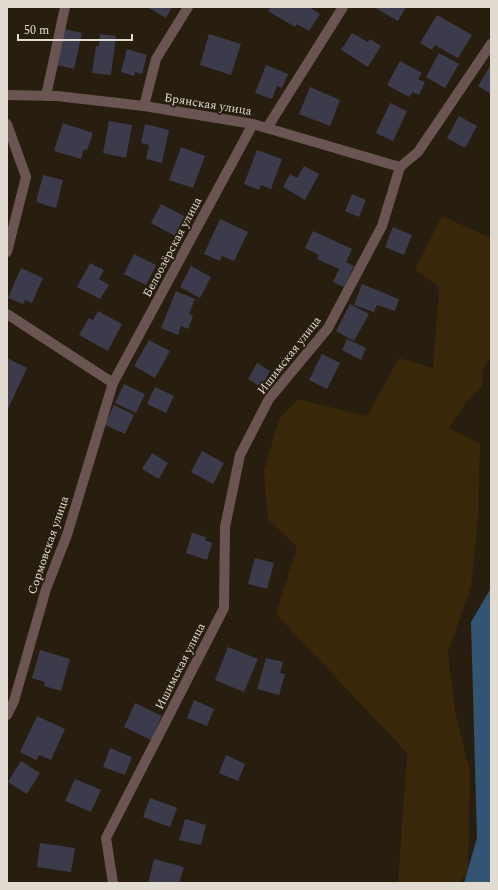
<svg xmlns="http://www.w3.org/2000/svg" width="498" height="890" font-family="Spectral,serif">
<rect width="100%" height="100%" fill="#271e10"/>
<path fill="#382709" d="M442,216L491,238V357L483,370L482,386L466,403L449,428L480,444L478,518L471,587L448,652L455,711L470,772L468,872L459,883H398L407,753L276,614L297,547L268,519L264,471L279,419L298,399L367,416L399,358L433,368L439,287L415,270Z"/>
<path fill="#335572" d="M491,588V883H464L477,838L471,622Z"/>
<path fill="#3c3b4b" d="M147,7H172L166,18Z
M271,7H309L320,14L309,31L297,24L295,27L268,11Z
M374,7H406L398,21Z
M437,15L472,35L458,58L435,45L432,50L420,43Z
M65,29L82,33L74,69L57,65Z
M352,33L368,42L370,39L381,46L368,67L341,50Z
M100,34L116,36L111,75L92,73L96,46H99Z
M209,34L241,44L231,75L200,65Z
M127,49L147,55L142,74L135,72L134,76L121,72Z
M439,53L459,64L445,88L426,77Z
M400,61L422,73L418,79L425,82L419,95L413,92L409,97L387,85Z
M266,65L288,74L282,88L277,86L272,99L255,93Z
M490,66H491V94L478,86Z
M310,87L340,100L330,126L299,114Z
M390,103L407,111L393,141L376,133Z
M459,116L477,126L465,148L447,138Z
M109,121L132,125L126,158L103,153Z
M63,123L93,133L87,150L84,149L81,159L54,151Z
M145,124L169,130L162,163L146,159L149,145L141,143Z
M181,147L205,156L193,188L169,180Z
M257,150L282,159L271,189L261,185L259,190L244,184Z
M304,166L319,174L305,200L283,187L290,174L297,178Z
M43,175L63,180L56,208L36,202Z
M352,194L366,200L359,217L345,211Z
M161,204L186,217L175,236L151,223Z
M220,219L248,232L234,261L222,256L220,261L204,254Z
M393,227L412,235L404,255L385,247Z
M313,231L352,249L346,262L354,266L344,287L333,282L339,269L317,259L319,255L305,248Z
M134,254L156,265L146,285L124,274Z
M90,263L104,270L99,279L109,285L100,299L77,287Z
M191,266L211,277L200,298L180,287Z
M21,268L43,278L32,303L25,300L23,304L8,298Z
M362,284L399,299L395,311L377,305L374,312L354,305Z
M176,291L195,299L189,314L193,316L188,329L181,326L178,335L161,328Z
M350,304L369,314L354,341L336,331Z
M98,311L122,324L108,351L79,335L89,318L93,320Z
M347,339L366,348L361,360L342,350Z
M149,340L170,351L155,378L134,366Z
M322,354L340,363L327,389L309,380Z
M7,358L27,368L7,411Z
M257,363L270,371L261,387L248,379Z
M124,384L145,394L136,413L115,403Z
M155,387L174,396L166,413L147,404Z
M114,405L134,415L125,434L105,425Z
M202,451L224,463L213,484L191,472Z
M152,453L168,463L159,479L142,469Z
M192,533L206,537L205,540L212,543L207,560L186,553Z
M255,558L274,563L267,589L248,584Z
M228,647L258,659L244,692L215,680Z
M40,650L70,659L61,691L44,686L45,682L32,678Z
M266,658L283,662L280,673L285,674L279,695L257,689Z
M194,700L214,709L207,726L187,718Z
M135,703L162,716L151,740L124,727Z
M37,716L65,729L51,760L39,755L36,760L20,752Z
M110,748L132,757L125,775L103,767Z
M226,755L245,764L238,781L219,773Z
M21,761L40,773L27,794L8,782Z
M75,779L101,790L91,812L65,801Z
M150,798L177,808L170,827L143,817Z
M185,819L206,825L201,845L179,840Z
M40,843L75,848L71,872L37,867Z
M154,859L184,867L179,883H148Z"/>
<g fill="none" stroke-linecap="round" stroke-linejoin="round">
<path stroke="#6a5552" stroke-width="10" d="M7,95L57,96L144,106L253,124L400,167
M46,96L65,7
M144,106L156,59L188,7
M7,124L26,177L7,252
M267,128L343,7
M7,314L113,383
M7,715L14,701L46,589L67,535L113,383L253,124
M113,883L106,838L224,608L225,527L240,455L269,399L328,328L382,226L400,167L418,152L491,44"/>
</g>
<g text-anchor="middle" stroke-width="4" stroke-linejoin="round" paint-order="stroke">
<g font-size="12" fill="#e1dbd2" stroke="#271e10">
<text transform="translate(208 104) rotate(9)" y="4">Брянская улица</text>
<text transform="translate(172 247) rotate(-62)" y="4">Белоозёрская улица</text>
<text transform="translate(289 355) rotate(-52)" y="4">Ишимская улица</text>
<text transform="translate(48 545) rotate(-71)" y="4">Сормовская улица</text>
<text transform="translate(180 666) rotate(-63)" y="4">Ишимская улица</text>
</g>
</g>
<rect width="498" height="890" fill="none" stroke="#e1dbd2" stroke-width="16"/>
<path d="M18 34v6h114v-6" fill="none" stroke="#e1dbd2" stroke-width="2"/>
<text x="24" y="34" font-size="12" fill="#e1dbd2" stroke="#271e10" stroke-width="3" paint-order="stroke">50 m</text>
</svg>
